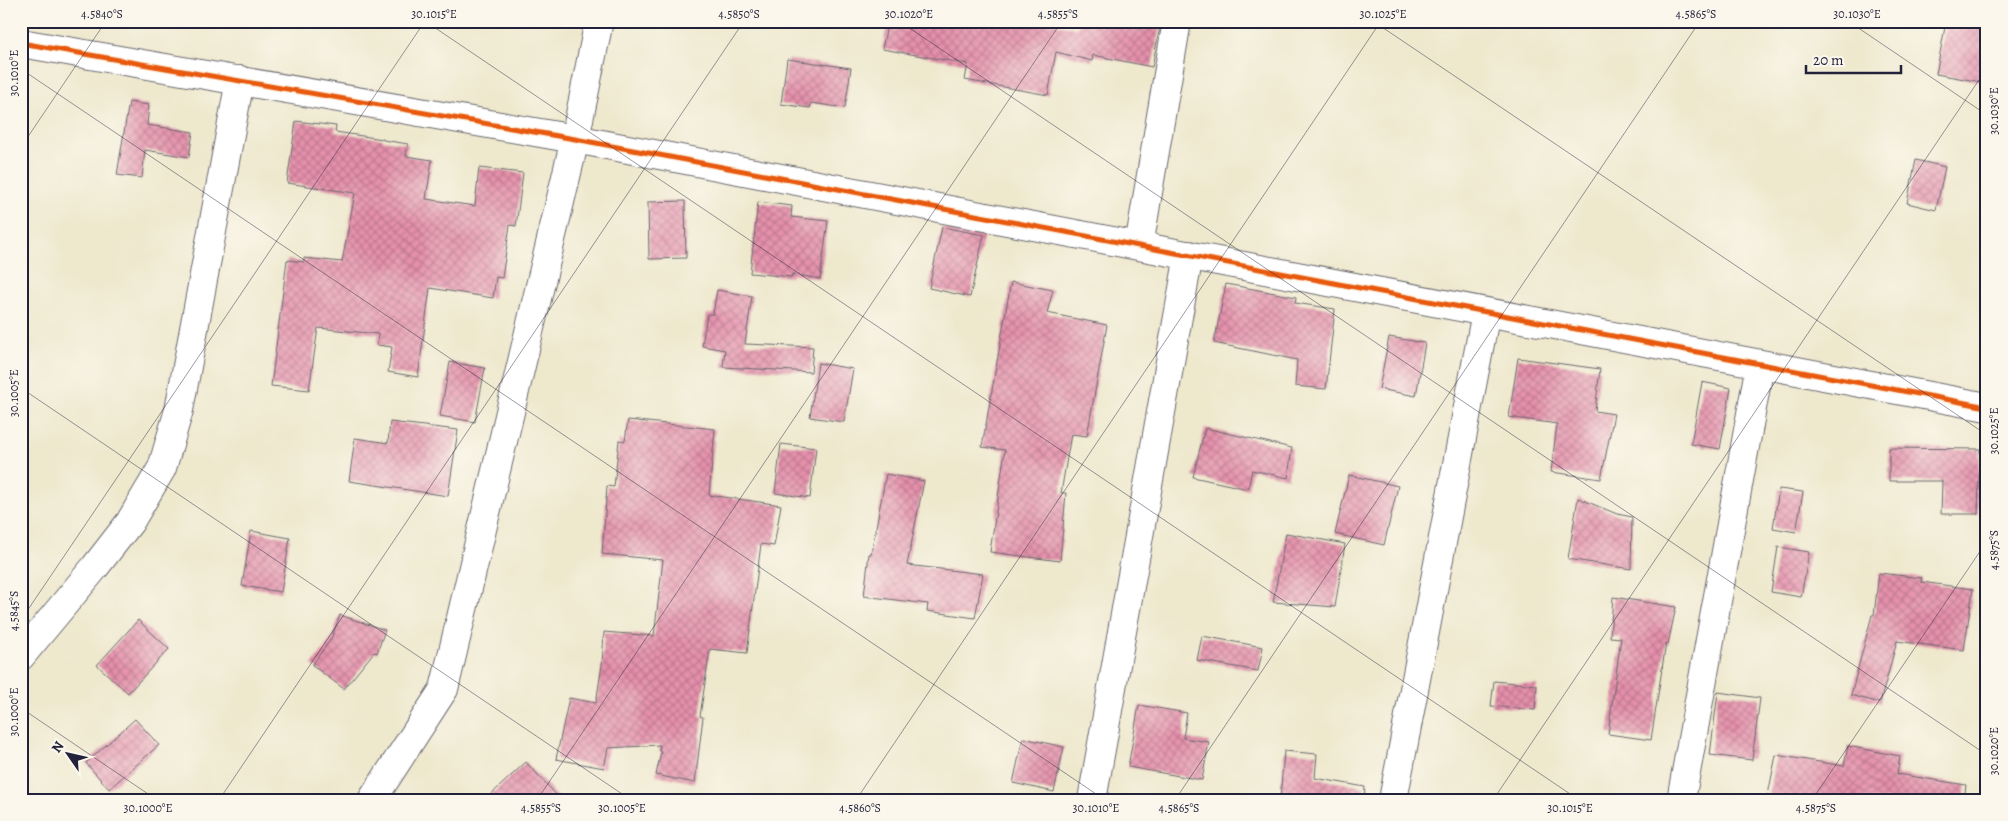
<svg xmlns="http://www.w3.org/2000/svg" width="2008" height="821" font-family="Alegreya,serif">
<defs>
<pattern id="building-cross-hatch" width="8" height="8" patternUnits="userSpaceOnUse" patternTransform="scale(1.25)"><rect width="8" height="8" fill="#e691ac"/><path d="M0 0l8 8M0 8l8-8" fill="none" stroke="#ba768d"/></pattern>
</defs>
<rect width="100%" height="100%" fill="#fbf7ec"/>
<filter id="ink" filterUnits="userSpaceOnUse"><feTurbulence type="fractalNoise" baseFrequency=".02" numOctaves="2"/><feDisplacementMap in="SourceGraphic" scale="10" xChannelSelector="R" yChannelSelector="G"/><feConvolveMatrix kernelMatrix="1 2 1 2 8 2 1 2 1" color-interpolation-filters="sRGB"/></filter>
<filter id="wash" filterUnits="userSpaceOnUse"><feTurbulence type="fractalNoise" baseFrequency=".0096" numOctaves="4" result="noise"/><feDisplacementMap in="SourceGraphic" scale="20" xChannelSelector="R" yChannelSelector="G"/><feGaussianBlur stdDeviation="1.12" result="paint"/><feColorMatrix in="noise" values="0 0 0 0 0 0 0 0 0 0 0 0 0 0 0 0 0 1.4 0 .05"/><feComposite in="paint" operator="in"/></filter>
<g filter="url(#wash)">
<rect width="100%" height="100%" fill="#eee8cd"/>
<g id="blocks">
<path fill="url(#building-cross-hatch)" d="M888,21H1042L1077,28L1079,21H1161L1152,67L1093,55L1092,61L1056,52L1048,95L965,80L968,64L882,49Z
M1946,22L1987,30V83L1936,74Z
M787,59L851,68L845,108L811,103L810,108L781,104Z
M129,102L149,105L147,125L193,132L189,157L145,150L142,178L117,175Z
M296,121L336,126L335,132L383,139V140L408,144L406,156L432,160L426,199L475,206L479,168L523,173L516,226L510,225L502,278L496,277L493,298L430,288L418,377L388,372L392,347L377,345L378,334L318,328L309,390L271,386L287,260L304,262V258L342,262L355,193L287,183Z
M1916,160L1945,167L1936,210L1907,203Z
M685,201L686,258L649,259L648,202Z
M758,202L792,206L791,217L828,221L820,279L792,274V277L750,273Z
M942,227L984,235L970,297L929,288Z
M1011,282L1053,290L1047,313L1107,325L1087,436L1071,434L1061,493H1066L1060,561L990,552L1005,450L982,447Z
M1226,284L1296,297L1295,303L1335,309L1326,389L1295,386L1297,360L1214,343Z
M717,290L752,296L745,344L813,347L811,372L723,367L725,350L702,346L707,314H713Z
M1389,337L1425,343L1416,396L1379,389Z
M1518,358L1600,369L1595,411L1614,414L1601,479L1551,472L1557,424L1509,417Z
M450,362L485,368L475,422L440,416Z
M818,363L853,369L844,422L810,417Z
M1702,382L1731,388L1720,449L1691,444Z
M628,420L715,429L709,495L781,505L774,546L761,544L747,653L710,649L700,716L703,717L695,783L656,775L661,752L659,751L660,745L608,748L604,768L556,759L569,698L596,703L602,665L604,632L654,636L663,560L602,554L607,486L614,487L619,440L625,441Z
M390,422L458,430L448,496L349,481L355,438L388,443Z
M1205,428L1292,448L1288,478L1252,470L1248,489L1193,477Z
M781,444L816,448L810,498L775,493Z
M1889,448L1980,449L1978,514H1941L1942,481H1889Z
M886,474L924,481L907,565L983,574L975,618L927,611L928,604L864,596L869,554H871Z
M1349,475L1398,486L1384,545L1335,534Z
M1779,489L1803,492L1796,532L1773,528Z
M1578,498L1617,514L1632,517L1631,569L1568,559Z
M251,531L290,538L281,592L242,586Z
M1286,533L1345,544L1335,607L1273,602Z
M1778,547L1809,552L1801,597L1771,592Z
M1879,573L1922,578L1921,582L1973,589L1964,650L1897,641L1880,703L1851,695L1872,615H1874Z
M1613,597L1676,607L1668,644L1666,643L1651,740L1608,734L1621,638L1610,637Z
M340,615L385,630L377,653L374,652L344,689L312,665L331,639Z
M138,620L169,649L128,693L97,665Z
M1202,636L1263,647L1258,671L1197,660Z
M1494,681L1537,685L1535,710L1491,706Z
M1718,692L1760,698L1752,760L1710,755Z
M1139,705L1187,713L1183,738L1209,742L1202,780L1128,767Z
M135,719L159,745L109,789L86,763Z
M1023,738L1064,747L1054,792L1013,783Z
M1848,746L1900,756L1897,774L1966,785L1964,800H1767L1776,755L1844,766Z
M1284,751L1317,754L1315,778L1365,787L1364,800H1280Z
M526,762L561,800H485Z"/>
</g>
</g>
<g filter="url(#ink)">
<use href="#blocks" fill-opacity="0" stroke="#69676e" stroke-width="1"/>
<g fill="none" stroke-linecap="round" stroke-linejoin="round">
<g stroke="#69676e" stroke-width="30">
<path id="minor" d="M21,43L575,139L1987,407
M1139,246L1177,21
M21,656L95,567L130,522L162,468L179,410L240,80
M372,800L444,689L575,139L599,21
M1092,800L1189,255
M1393,800L1486,312
M1681,800L1760,364"/>
</g>
<use href="#minor" stroke="#fff" stroke-width="28"/>
<g stroke="#fbf7ec" stroke-width="8">
<path id="cycleway" d="M21,43L575,139L1987,407"/>
</g>
<use href="#cycleway" stroke="#e8590c" stroke-width="5"/>
</g>
</g>
<path fill="none" stroke="#22223b" stroke-width="1" stroke-opacity="0.45" d="M425,21L1579,800M899,21L1987,755M1373,21L1987,435M1848,21L1987,115M21,69L1105,800M21,147L106,21M21,388L631,800M21,620L425,21M21,708L157,800M219,800L744,21M537,800L1062,21M856,800L1381,21M1175,800L1700,21M1493,800L1987,68M1812,800L1987,541"/>
<rect width="2008" height="821" fill="none" stroke="#fbf7ec" stroke-width="55"/>
<g transform="translate(68 754) rotate(304)" stroke="#fbf7ec" stroke-width="4" paint-order="stroke">
<path d="M0-4L9 19L0 12L-9 19Z" fill="#22223b"/>
<text y="-8" font-size="14" font-weight="bold" text-anchor="middle" fill="#22223b">N</text>
</g>
<path d="M1806 65v8h95v-8" fill="none" stroke="#22223b" stroke-width="2.5"/>
<text x="1813" y="65" font-size="15" fill="#22223b" stroke="#fbf7ec" stroke-width="4" paint-order="stroke">20 m</text>
<rect x="28" y="28" width="1952" height="766" fill="none" stroke="#22223b" stroke-width="2"/>
<g font-size="12" text-anchor="middle" fill="#22223b">
<text x="102" y="18">4.5840°S</text>
<text x="434" y="18">30.1015°E</text>
<text x="739" y="18">4.5850°S</text>
<text x="909" y="18">30.1020°E</text>
<text x="1058" y="18">4.5855°S</text>
<text x="1383" y="18">30.1025°E</text>
<text x="1696" y="18">4.5865°S</text>
<text x="1857" y="18">30.1030°E</text>
<text transform="translate(14 73) rotate(-90)" y="4">30.1010°E</text>
<text transform="translate(1994 111) rotate(-90)" y="4">30.1030°E</text>
<text transform="translate(14 393) rotate(-90)" y="4">30.1005°E</text>
<text transform="translate(1994 431) rotate(-90)" y="4">30.1025°E</text>
<text transform="translate(1994 550) rotate(-90)" y="4">4.5875°S</text>
<text transform="translate(14 611) rotate(-90)" y="4">4.5845°S</text>
<text transform="translate(14 712) rotate(-90)" y="4">30.1000°E</text>
<text transform="translate(1994 751) rotate(-90)" y="4">30.1020°E</text>
<text x="148" y="812">30.1000°E</text>
<text x="541" y="812">4.5855°S</text>
<text x="622" y="812">30.1005°E</text>
<text x="860" y="812">4.5860°S</text>
<text x="1096" y="812">30.1010°E</text>
<text x="1179" y="812">4.5865°S</text>
<text x="1570" y="812">30.1015°E</text>
<text x="1816" y="812">4.5875°S</text>
</g>
</svg>
